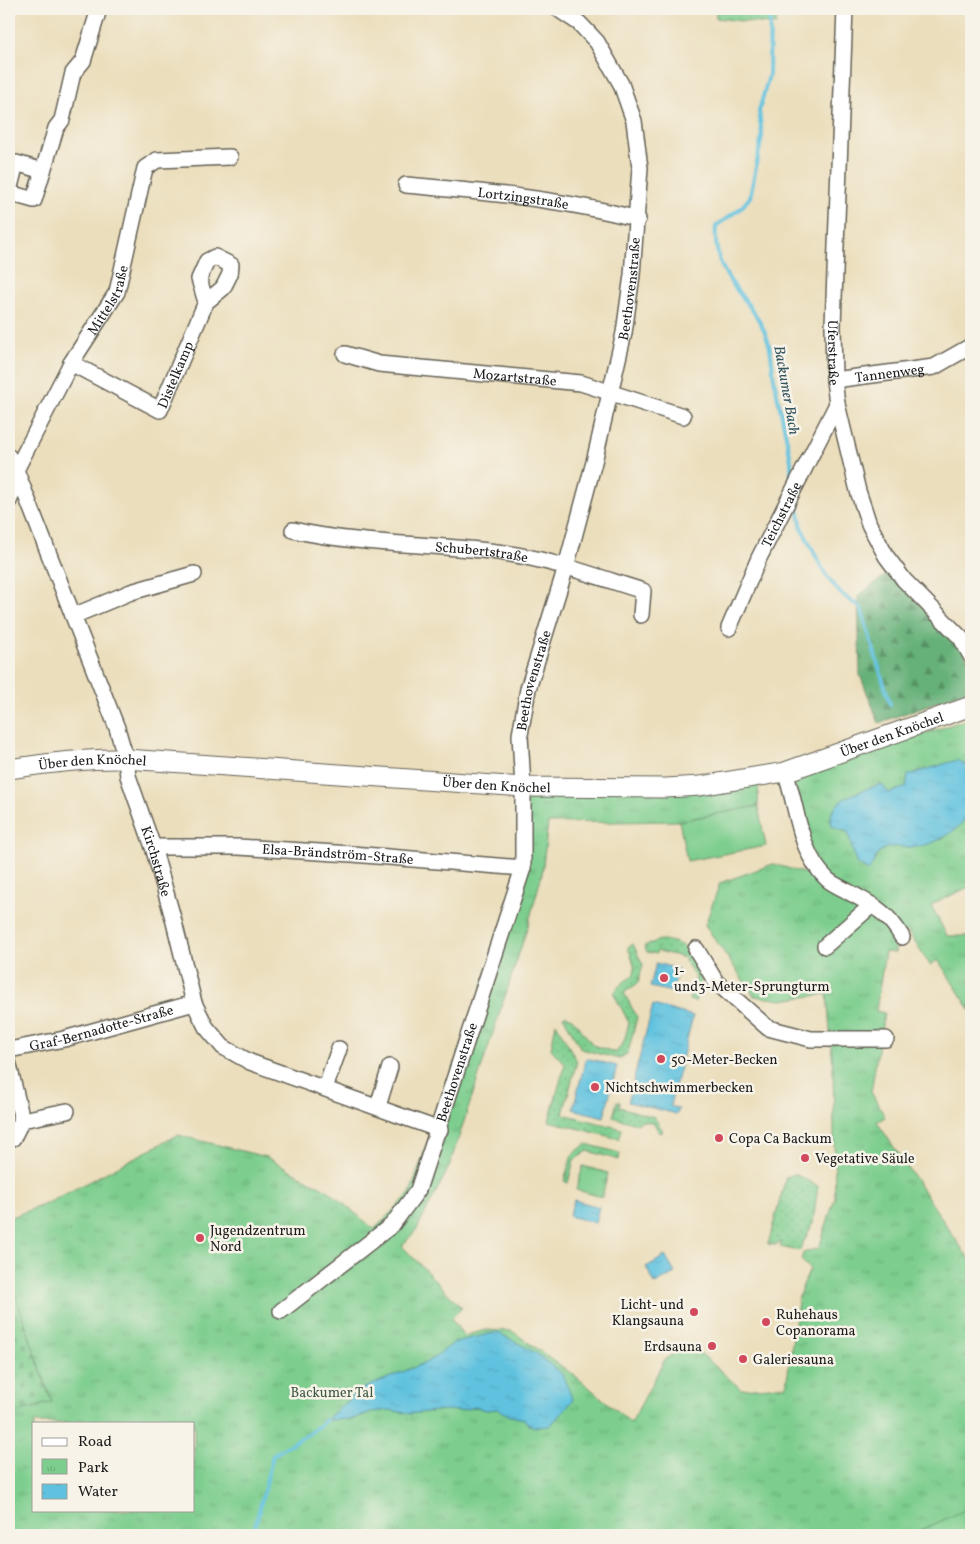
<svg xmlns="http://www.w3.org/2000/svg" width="980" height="1544" font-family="Vollkorn,serif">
<defs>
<pattern id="grass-dots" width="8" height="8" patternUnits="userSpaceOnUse" patternTransform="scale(1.25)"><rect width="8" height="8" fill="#7dce8e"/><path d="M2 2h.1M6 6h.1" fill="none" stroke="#6bb07a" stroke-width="1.8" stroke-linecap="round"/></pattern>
<pattern id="forest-firs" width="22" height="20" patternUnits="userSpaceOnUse" patternTransform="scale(1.25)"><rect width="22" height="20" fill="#66b179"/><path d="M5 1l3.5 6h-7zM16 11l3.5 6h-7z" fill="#538f62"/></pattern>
<pattern id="cemetery-stones" width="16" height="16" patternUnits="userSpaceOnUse" patternTransform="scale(1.25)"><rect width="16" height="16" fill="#7dce8e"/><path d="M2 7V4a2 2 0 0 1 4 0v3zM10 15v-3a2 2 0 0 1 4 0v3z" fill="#6bb07a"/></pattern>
<pattern id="park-tufts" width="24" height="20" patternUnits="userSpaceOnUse" patternTransform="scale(1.25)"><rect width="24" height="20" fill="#7dce8e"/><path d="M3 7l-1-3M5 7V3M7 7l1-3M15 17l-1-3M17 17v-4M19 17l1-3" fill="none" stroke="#6bb07a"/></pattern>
<pattern id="water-ripples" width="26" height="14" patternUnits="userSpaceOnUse" patternTransform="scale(1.25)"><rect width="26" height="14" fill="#60c2df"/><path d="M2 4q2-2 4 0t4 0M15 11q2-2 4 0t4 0" fill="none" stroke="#53a6bf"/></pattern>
</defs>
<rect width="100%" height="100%" fill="#f7f3e8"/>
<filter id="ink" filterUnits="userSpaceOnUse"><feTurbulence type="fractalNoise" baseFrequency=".02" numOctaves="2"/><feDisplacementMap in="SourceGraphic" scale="10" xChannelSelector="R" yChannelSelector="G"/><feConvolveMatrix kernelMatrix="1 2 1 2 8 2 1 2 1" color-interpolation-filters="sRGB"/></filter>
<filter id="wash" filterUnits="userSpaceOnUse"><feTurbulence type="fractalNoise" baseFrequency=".0096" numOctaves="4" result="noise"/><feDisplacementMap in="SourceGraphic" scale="20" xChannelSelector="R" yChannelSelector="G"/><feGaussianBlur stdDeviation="1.12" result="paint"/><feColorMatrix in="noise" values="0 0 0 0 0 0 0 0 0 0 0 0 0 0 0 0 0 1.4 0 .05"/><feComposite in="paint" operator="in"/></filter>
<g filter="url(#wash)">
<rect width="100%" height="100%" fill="#ebdebc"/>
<path fill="url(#grass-dots)" stroke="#4c7555" d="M716,9H778L776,25L716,18Z
M660,940C680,941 700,952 702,974C702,983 697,993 695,1002L689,1000L696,978L685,961L686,958L657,951L656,954L647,952L644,946Z
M633,944L643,965L638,983L624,993L637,1017L628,1053L619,1059L581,1049L563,1016L566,1015L572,1018L593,1045L616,1053L624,1041L629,1023L614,994C625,971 645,986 628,948Z
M556,1023L577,1061L563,1114L622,1129L619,1139L549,1121L565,1064L551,1049Z
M617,1101L620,1102L619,1107L654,1117L663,1131L659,1133L654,1123L642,1121L636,1124L613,1117Z
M586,1144L620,1153L619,1160L588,1151L574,1160L568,1183L564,1181L572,1155Z
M795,1174L818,1186L813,1223L799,1251L780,1247L781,1242L775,1245L768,1244L786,1177Z"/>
<path fill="url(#forest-firs)" stroke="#41664a" d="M889,573L962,648L971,665V689L879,723L860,675L858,596Z"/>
<path fill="url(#cemetery-stones)" stroke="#4c7555" d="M9,1277L52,1403L9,1415Z"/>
<path fill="url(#park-tufts)" stroke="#4c7555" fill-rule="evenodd" d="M971,718V886L931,905L947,936H971V1011L938,960L930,965L907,931L895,939V953L885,952L876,1011L884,1013L871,1092L885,1117L877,1122L971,1262V1535H9V1415L52,1402L9,1277V1218L48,1203L178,1135L266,1157L329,1191L374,1229L410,1193L516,888L523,787L759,777L758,806L679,821L548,823L542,874L527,929L449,1167L417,1229L402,1246L462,1308L451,1318L464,1336L485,1330L512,1331L578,1378L631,1423L665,1359L690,1344L741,1389L786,1386L799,1295L810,1269L801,1260L803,1253L819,1248L835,1198L833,1067L827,994L781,1000L754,996L705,925L720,883L773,864L811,875L797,820L793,778ZM34,1423H194V1510H34Z
M583,1166L608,1173L602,1197L576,1190Z"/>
<path fill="#7dce8e" stroke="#4c7555" d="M758,806L766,846L687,861L679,821Z
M965,1510L971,1523V1535H910Z"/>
<path fill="url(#water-ripples)" stroke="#3e6f7e" d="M957,760L967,765V815C960,831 932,846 915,847C904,848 890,844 881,851C876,854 873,865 869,871L856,863L848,832L832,826C824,799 862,791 881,784L889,793L906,787L908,775Z
M656,963L678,969L672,992L650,987Z
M653,1005L693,1016L670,1106L679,1109L677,1114L628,1102Z
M586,1058L617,1066L604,1117L573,1109Z
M574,1200L599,1207L595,1223L569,1216Z
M665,1256L675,1273L655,1284L646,1267Z
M497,1332L536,1353L562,1374L573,1400L550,1426L535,1427L528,1424L524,1419L510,1416L497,1409L486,1410L476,1407L458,1411L444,1410L410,1414L390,1410L372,1412L352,1419L326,1420L359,1390L427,1362L455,1342Z"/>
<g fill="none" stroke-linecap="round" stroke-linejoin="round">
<path stroke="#60c2df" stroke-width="4" d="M770,9L769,75L759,111L762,136L750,197L741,208L716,226C711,284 756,296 769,344C772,355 772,367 774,378C779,406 786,433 791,461V477
M797,503L802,529L825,574L840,593L861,608L890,704
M253,1535L273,1455L311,1432L326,1420"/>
</g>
</g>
<g filter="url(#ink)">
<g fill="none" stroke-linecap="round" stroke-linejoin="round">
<g stroke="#646054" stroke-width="18">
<g id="minor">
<path id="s1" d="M845,9L833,325L834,380L837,404L858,491L869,524L886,556L904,580L961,638L971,656"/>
<path id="s2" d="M406,185C484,192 562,199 638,219"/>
<path d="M9,191L16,163L43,171"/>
<path d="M9,193L34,200L56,128L62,120L73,73L83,61L99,9"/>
<path id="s3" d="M345,354L379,364L581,383L683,416"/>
<path id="s4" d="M71,363L160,410L206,302L223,288L230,274L231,265L215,257L207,261L199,279L206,302"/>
<path id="s5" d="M834,380L934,367L971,346"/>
<path id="s6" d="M9,457L16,470L117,728L126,759L128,776L153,847L173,918L194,1003L206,1027L223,1047L250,1062L440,1130"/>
<path id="s7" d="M9,501L12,494L16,470L71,363L117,292L145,168L157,160L230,157"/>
<path id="s8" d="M293,530C363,546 434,543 504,553C552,560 598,577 643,591L641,615"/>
<path d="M73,616L131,592L194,574"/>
<path id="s9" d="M729,628L759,558L837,404"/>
<path d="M785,772C798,807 798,852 827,879C832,884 840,887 847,891C872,905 887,911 902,937"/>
<path id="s10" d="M153,847H238L352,854L523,868"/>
<path d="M825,946L872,905"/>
<path d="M696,949L716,982L768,1028L811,1039H886"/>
<path id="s11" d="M9,1050L64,1039L194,1003"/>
<path d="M9,1065L22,1120L13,1138"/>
<path d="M325,1088L339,1049"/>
<path d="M378,1106L390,1067"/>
<path d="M22,1120L67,1111"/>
<path id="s12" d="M281,1311L392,1225L418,1190L523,868V787L520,735L528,689L566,567L594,462L624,333L632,275L640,168L634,121L621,84L597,42L579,23L558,9"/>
</g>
</g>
<g stroke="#646054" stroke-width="21">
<g id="major">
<path id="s13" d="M9,769C48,763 86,758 126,759L523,787L666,788L700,786L785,772L971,706"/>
</g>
</g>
<use href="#minor" stroke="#fff" stroke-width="15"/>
<use href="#major" stroke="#fff" stroke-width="19"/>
</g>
</g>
<g fill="#d1495b" stroke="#f7f3e8" stroke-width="2">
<circle cx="664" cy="978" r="5"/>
<circle cx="661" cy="1059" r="5"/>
<circle cx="595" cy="1087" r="5"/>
<circle cx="719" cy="1138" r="5"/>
<circle cx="805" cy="1158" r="5"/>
<circle cx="200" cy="1238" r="5"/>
<circle cx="694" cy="1312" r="5"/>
<circle cx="766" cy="1322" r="5"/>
<circle cx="712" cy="1346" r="5"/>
<circle cx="743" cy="1359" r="5"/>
</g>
<g text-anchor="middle" stroke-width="5" stroke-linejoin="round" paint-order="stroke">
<g font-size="14" fill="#1c1c1c" stroke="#f7f3e8">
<text dy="5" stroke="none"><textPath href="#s2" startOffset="118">Lortzingstraße</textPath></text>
<text dy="5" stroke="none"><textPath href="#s12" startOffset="1116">Beethovenstraße</textPath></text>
<text dy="5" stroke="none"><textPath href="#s7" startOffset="226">Mittelstraße</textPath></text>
<text dy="5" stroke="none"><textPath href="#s1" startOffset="344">Uferstraße</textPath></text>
<text dy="5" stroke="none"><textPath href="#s4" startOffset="139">Distelkamp</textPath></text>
<text dy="5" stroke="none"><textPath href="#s5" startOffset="56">Tannenweg</textPath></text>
<text dy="5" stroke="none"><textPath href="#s3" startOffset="172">Mozartstraße</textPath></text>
<text dy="5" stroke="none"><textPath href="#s9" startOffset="125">Teichstraße</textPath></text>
<text dy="5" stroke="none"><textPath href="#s8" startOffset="190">Schubertstraße</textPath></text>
<text dy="5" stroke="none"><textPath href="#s12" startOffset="712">Beethovenstraße</textPath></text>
<text dy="5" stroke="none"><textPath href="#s13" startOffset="892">Über den Knöchel</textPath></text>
<text dy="5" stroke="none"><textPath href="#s13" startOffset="84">Über den Knöchel</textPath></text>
<text dy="5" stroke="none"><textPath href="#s13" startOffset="489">Über den Knöchel</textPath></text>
<text dy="5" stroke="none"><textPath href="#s10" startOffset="185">Elsa-Brändström-Straße</textPath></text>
<text dy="5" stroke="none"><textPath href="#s6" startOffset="431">Kirchstraße</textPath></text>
<text dy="5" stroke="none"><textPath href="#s11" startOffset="95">Graf-Bernadotte-Straße</textPath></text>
<text dy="5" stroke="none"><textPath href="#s12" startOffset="308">Beethovenstraße</textPath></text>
</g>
<g font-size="14" fill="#1c1c1c" stroke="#f7f3e8" text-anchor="start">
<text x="674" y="975">1-<tspan x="674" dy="16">und3-Meter-Sprungturm</tspan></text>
<text x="671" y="1064">50-Meter-Becken</text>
<text x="605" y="1092">Nichtschwimmerbecken</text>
<text x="729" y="1143">Copa Ca Backum</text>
<text x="815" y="1163">Vegetative Säule</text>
<text x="210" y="1235">Jugendzentrum<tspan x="210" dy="16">Nord</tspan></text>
<text x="684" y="1309" text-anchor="end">Licht- und<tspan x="684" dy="16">Klangsauna</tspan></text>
<text x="776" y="1319">Ruhehaus<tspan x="776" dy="16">Copanorama</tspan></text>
<text x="702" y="1351" text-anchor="end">Erdsauna</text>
<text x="753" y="1364">Galeriesauna</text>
</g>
<g font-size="14" fill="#3e5a44" stroke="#f7f3e8">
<text x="332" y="1397">Backumer Tal</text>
</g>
<g font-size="15" font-style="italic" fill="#345660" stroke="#f7f3e8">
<text transform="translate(787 390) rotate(80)" y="5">Backumer Bach</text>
</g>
</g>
<rect width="980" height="1544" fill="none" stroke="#f7f3e8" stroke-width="30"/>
<rect x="32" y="1422" width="162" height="90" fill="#f7f3e8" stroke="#9f9d96"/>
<rect x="42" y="1438" width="25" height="8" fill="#ffffff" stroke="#9f9d96"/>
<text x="78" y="1446" font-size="15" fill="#1c1c1c">Road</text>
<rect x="42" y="1459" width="25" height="15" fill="url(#park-tufts)" stroke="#9f9d96"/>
<text x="78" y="1472" font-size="15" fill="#1c1c1c">Park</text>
<rect x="42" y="1484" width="25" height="15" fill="url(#water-ripples)" stroke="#9f9d96"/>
<text x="78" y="1496" font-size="15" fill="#1c1c1c">Water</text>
</svg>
